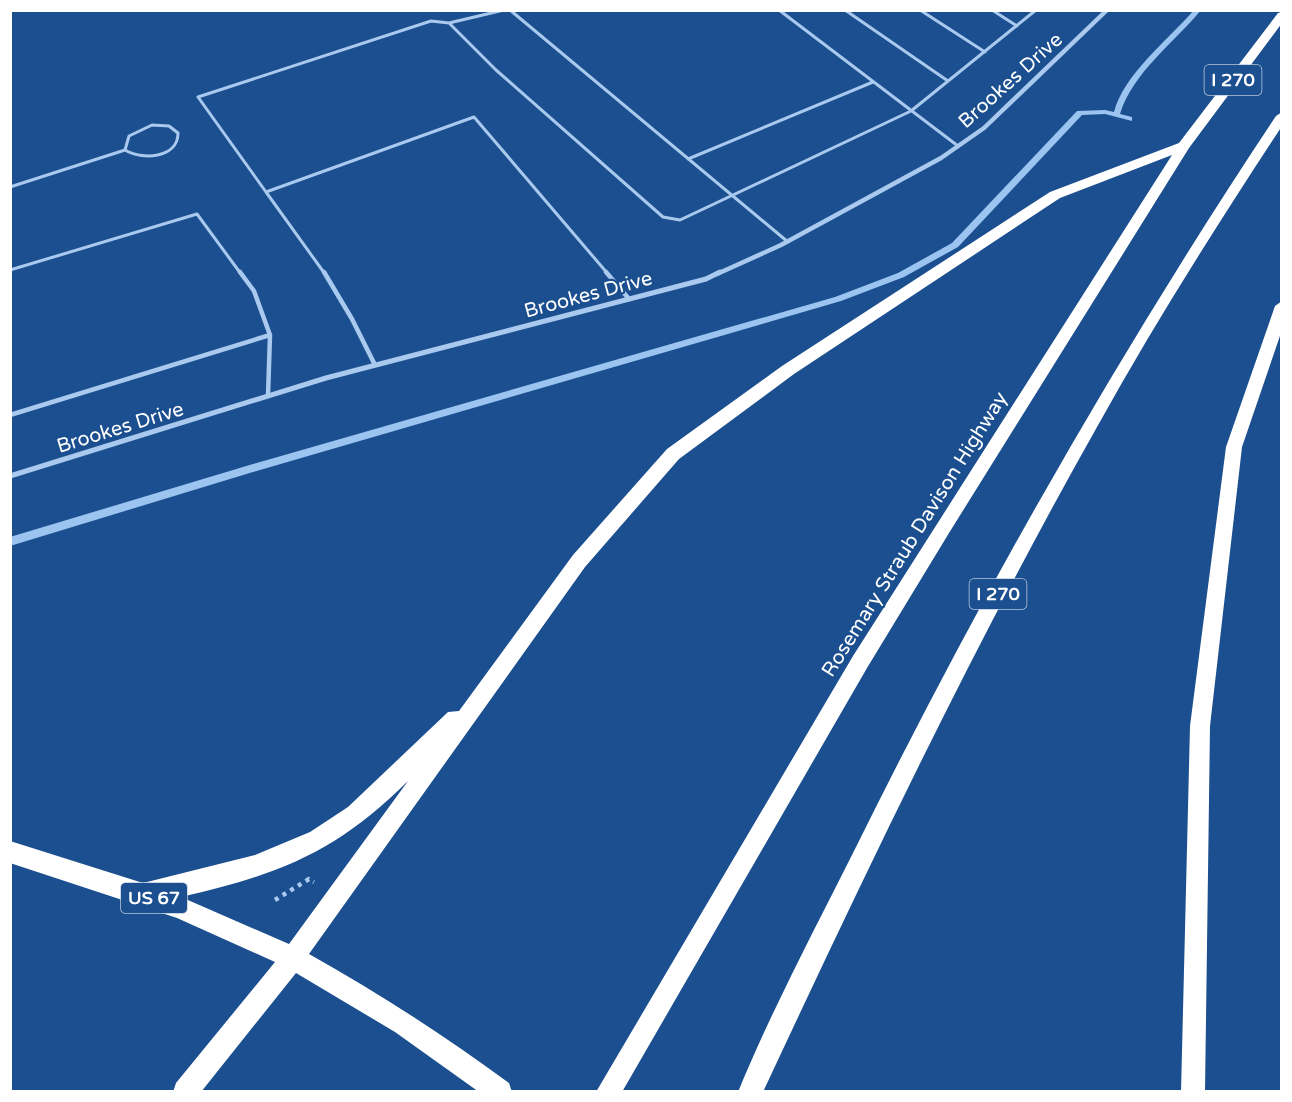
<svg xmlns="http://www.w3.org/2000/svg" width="1292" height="1102" font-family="'Varela Round',sans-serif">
<rect width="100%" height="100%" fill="#1b4f8f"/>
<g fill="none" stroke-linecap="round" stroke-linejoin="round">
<path fill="#9cc4f0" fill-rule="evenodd" d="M1194,10H1201C1174,43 1133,72 1120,114L1132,117V121L1105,114L1082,115L958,247L904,277L841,301L253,472L10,546V537L253,464L835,297L898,273L952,243L1077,111L1105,110L1114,112C1124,74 1168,40 1194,10Z"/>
<path stroke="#a9c9ee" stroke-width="4.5" stroke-dasharray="4 5" stroke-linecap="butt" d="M275,900L309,879L314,882"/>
<path stroke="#a9c9ee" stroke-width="3" d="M504,10L449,23L496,70L663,217L680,220L911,111L1036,10
M510,10L788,242
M779,10L958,146
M845,10L948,81
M920,10L985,52
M992,10L1017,26
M152,125L169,126L178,133C178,159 141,160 125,150L129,136Z
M688,159L873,82
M10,187L125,150
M266,192L198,97L431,21L449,23
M10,270L197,214L241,274
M325,274L266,192L474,117L608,274"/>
<path stroke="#a9c9ee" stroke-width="4.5" d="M240,272L254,291L270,335L268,396
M324,272L352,319L375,365
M606,272L629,299
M10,415L270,335"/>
<path stroke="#a9c9ee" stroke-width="4.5" d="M717,274L781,245L941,158L984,128L1107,10"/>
<path stroke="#a9c9ee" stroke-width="5" d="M10,476L326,378L706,279L720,272"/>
<path fill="#fff" fill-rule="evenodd" d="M1282,12V23L1189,148L949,533L867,668L622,1092H596L853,656L1172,155L1060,198L794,374L679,459L585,567L309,954C379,993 445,1036 509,1083L512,1092H479L395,1032L296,973L201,1092H173L176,1083L275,962L177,918L10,863V841L143,883L255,855L310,832L348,807L448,712L459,711L573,555L667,449L782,366L1050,192L1179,143L1278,13ZM408,781L289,944L181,897C278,875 337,852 408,781Z
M1282,112V126C1217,225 1154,324 1097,427C975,643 868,867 763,1092H738C772,1009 815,929 855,849C980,596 1119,352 1276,116Z
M1282,301V330L1242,447L1210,726L1205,1092H1181L1190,726L1226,447L1275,306Z"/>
</g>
<g text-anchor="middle" stroke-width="4.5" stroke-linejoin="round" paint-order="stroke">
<g fill="#1b4f8f" stroke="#bbcadd" stroke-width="1.5">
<rect x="1204.5" y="65" width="57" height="30" rx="4.5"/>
<rect x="969.5" y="579" width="57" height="30" rx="4.5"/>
<rect x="121" y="883" width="66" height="30" rx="4.5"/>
</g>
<g font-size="18" font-weight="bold" fill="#fff">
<text x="1233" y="86">I 270</text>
<text x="998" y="600">I 270</text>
<text x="154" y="904">US 67</text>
</g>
<g font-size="20" fill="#fff" stroke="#1b4f8f">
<text transform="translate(1010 80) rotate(-42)" y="7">Brookes Drive</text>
<text transform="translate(588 294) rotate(-15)" y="7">Brookes Drive</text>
<text transform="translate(120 427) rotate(-17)" y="7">Brookes Drive</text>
<text transform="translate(914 534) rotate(-58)" y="7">Rosemary Straub Davison Highway</text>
</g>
</g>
<rect width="1292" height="1102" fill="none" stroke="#ffffff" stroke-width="24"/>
</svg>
